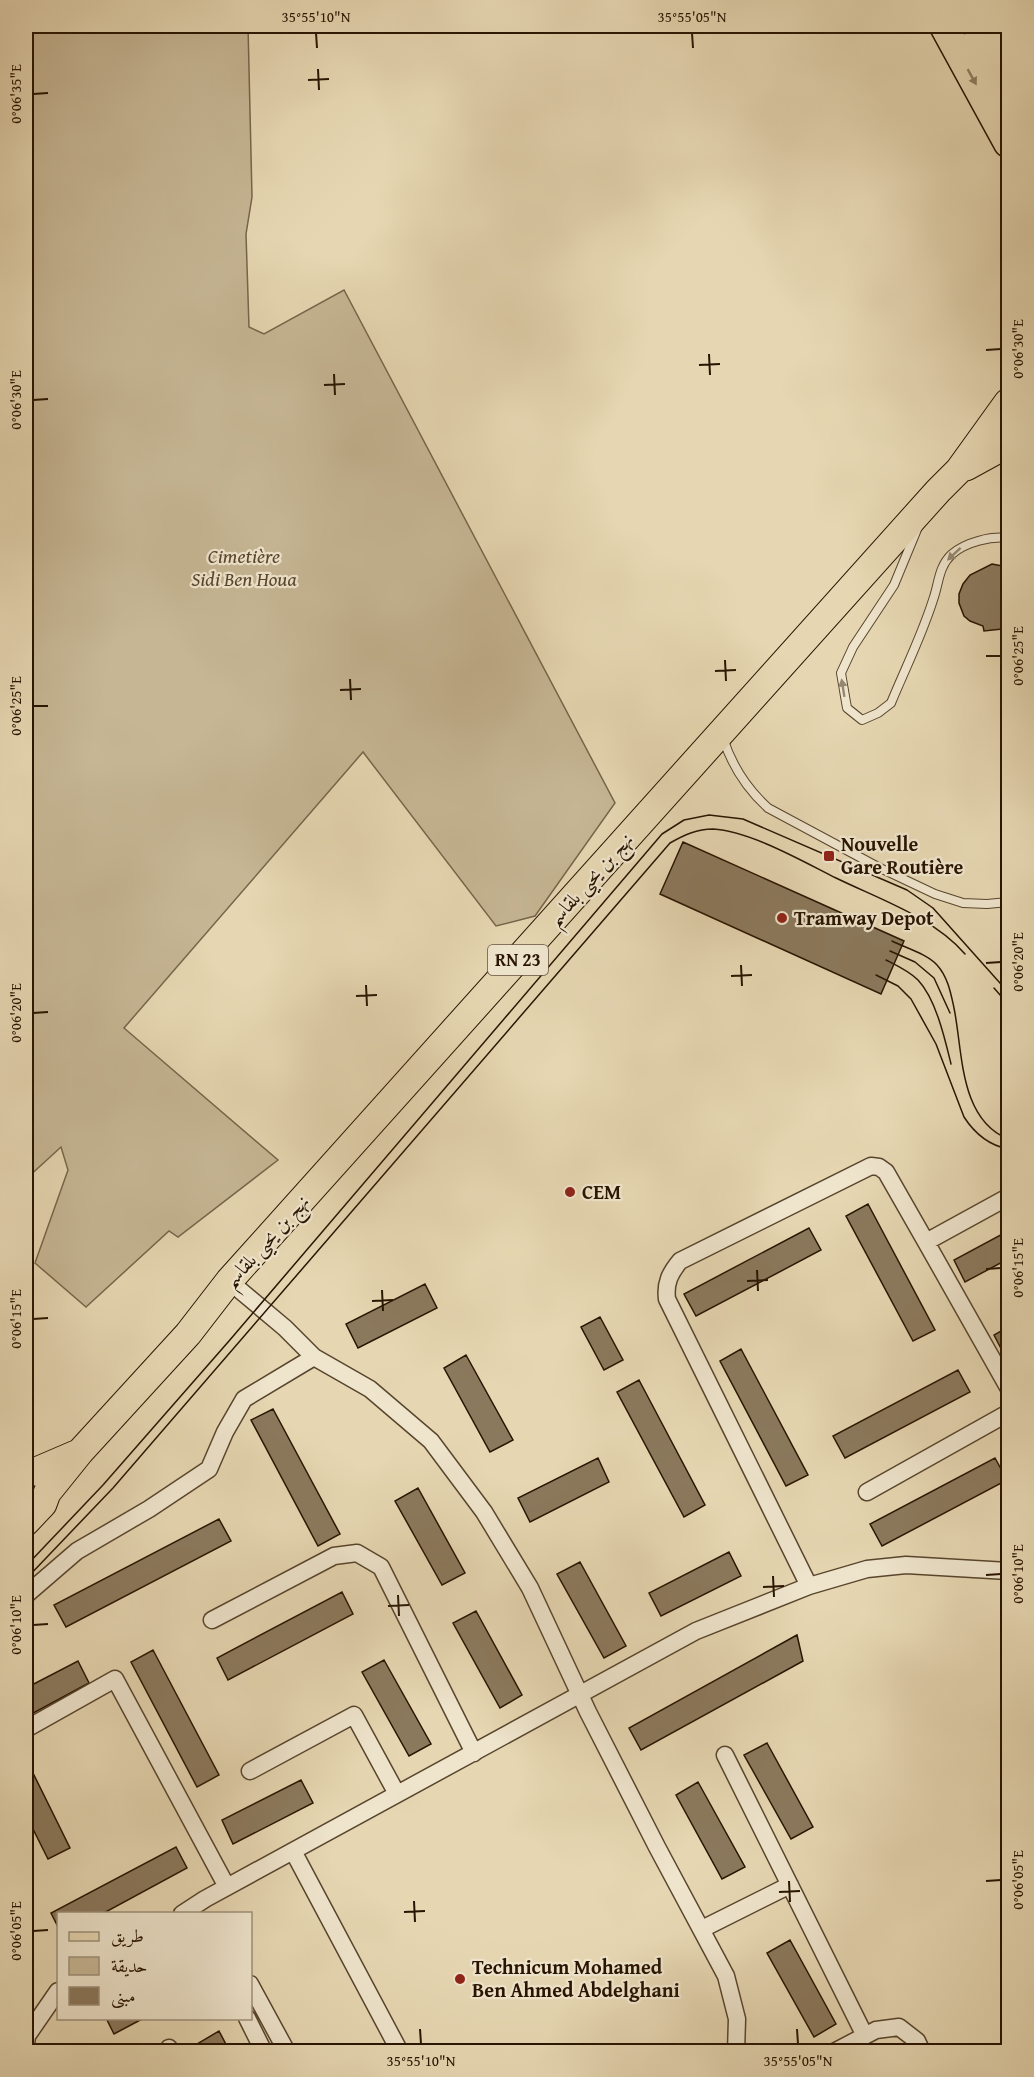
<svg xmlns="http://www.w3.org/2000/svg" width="1034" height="2077" font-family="'Gentium Book Plus',Amiri,serif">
<rect width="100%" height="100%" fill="#e6d7b2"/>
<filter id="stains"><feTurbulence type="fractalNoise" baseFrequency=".00333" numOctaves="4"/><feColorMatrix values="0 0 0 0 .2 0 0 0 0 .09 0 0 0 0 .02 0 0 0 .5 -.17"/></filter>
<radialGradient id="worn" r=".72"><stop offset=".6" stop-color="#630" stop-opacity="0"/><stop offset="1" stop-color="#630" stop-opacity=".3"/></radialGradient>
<path fill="#c6b694" stroke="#77654a" stroke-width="1.5" d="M26,26H248L252,197L246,234L249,327L264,334L344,290L615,803L535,916L496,926L363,752L124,1028L278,1160L178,1237L169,1231L86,1307L35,1263L68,1170L61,1147L26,1179Z"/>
<path fill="#8b795d" stroke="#281401" stroke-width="1.5" d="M992,564L1008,567V622L1002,629L984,631L983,626L970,621L964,616L959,603V594L963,584L970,575Z
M683,842L904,941L881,994L660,894Z
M868,1204L935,1330L913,1341L846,1216Z
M809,1228L821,1250L696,1316L684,1294Z
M1008,1231V1259L965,1282L954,1260Z
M425,1284L437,1308L358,1348L346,1324Z
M600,1317L623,1360L604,1370L581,1327Z
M1008,1327V1362L994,1335Z
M741,1349L808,1475L786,1486L720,1361Z
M466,1355L513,1440L490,1452L444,1368Z
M958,1370L970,1392L845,1458L833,1436Z
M639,1380L705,1505L684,1517L617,1392Z
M273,1409L340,1534L318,1546L251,1420Z
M598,1458L609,1482L530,1522L518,1498Z
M995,1458L1007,1480L882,1546L870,1524Z
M418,1488L465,1573L442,1585L395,1501Z
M219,1519L231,1541L66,1627L54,1605Z
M729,1552L741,1576L661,1616L649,1593Z
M580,1562L626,1646L604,1658L557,1574Z
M342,1592L353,1614L228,1680L217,1658Z
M476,1611L522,1695L500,1708L453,1623Z
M797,1635L803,1661L641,1750L629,1728Z
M153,1650L219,1775L197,1787L131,1662Z
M384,1660L431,1744L409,1756L362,1672Z
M78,1661L89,1683L26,1717V1688Z
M767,1743L813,1827L791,1839L744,1755Z
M32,1771L70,1848L48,1859L26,1815V1775Z
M301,1780L313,1803L233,1844L222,1820Z
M698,1782L745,1867L722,1879L676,1795Z
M176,1847L187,1868L102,1914H58V1927L51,1913Z
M790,1940L836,2024L814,2037L767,1953Z
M106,2018H144L114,2034Z
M219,2031L230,2052H201L197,2044Z"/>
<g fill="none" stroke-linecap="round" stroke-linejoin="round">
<g stroke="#58452d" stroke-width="10">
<path id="service" d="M918,527L894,585L853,647L841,673L847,708L862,720L878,713L891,703C905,669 922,635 933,600C939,584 938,567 952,554C966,542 991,536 1008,538
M723,738C732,766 746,788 768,808L880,868L935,894L963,903L987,904L1008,902"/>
</g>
<g stroke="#58452d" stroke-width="19">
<path id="minor" d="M926,1242L1008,1387
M229,1281L285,1328L314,1357L370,1389L431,1441L484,1512L530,1588L588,1712L657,1847L726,1976L737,2019L736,2052
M867,1492L1008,1413
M809,1586L667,1299C665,1283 670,1273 680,1261L871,1166L879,1167L886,1172L926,1242L1008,1197
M26,1595L77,1551L149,1509L209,1469L225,1432L244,1399L314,1357
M212,1620L334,1556L357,1553L381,1567L474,1753
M26,1729L115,1679L227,1887
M725,1755L865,2036
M250,1771L354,1715L397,1794
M293,1851L400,2052
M182,1914L205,1899L696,1631L809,1586L867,1569L906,1565L1008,1571
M702,1929L790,1885
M250,1984L287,2052
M247,2018L264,2052
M26,2044L27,2036L58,1991
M169,2048L170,2052
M834,2052L876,2030L899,2027L917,2041L922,2052"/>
</g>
<g stroke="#281401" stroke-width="29">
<path id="primary" d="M966,467L1008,444
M34,1472L76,1454
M26,1522L43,1504L47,1493L80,1452L188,1334L229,1281L938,491L959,470L1008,402"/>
</g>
<g stroke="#281401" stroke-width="31">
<path id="trunk" d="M944,26L1008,143
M993,26L1008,54
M976,43L1008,102"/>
</g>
<use href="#service" stroke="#efe5cd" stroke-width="8"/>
<use href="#minor" stroke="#efe5cd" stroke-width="16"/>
<use href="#primary" stroke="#e6d7b2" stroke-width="27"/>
<use href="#trunk" stroke="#e6d7b2" stroke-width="28"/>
<path stroke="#281401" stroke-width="1.5" d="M892,941C906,948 927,954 937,965C948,977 951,994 954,1008C963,1052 959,1119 1008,1139
M890,951L915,962L934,978L950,1013
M886,960C898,966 909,971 918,980C936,999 945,1039 951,1064
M876,975L898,986L911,999L936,1044L964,1117C975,1134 988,1145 1008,1149
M994,988L1008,1004
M26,1566L103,1485L229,1341L662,834L684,820L709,815L743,819L907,890L933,908L1008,992
M26,1579L113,1488L670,843C684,835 697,829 713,829C750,831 802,861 836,878C879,899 933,917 965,954"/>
</g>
<defs><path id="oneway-solid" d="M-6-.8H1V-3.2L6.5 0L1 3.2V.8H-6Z" transform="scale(1.5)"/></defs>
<use fill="#907f62" href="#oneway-solid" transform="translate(972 77) rotate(61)"/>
<g fill="#958771">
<use href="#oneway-solid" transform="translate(954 554) rotate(137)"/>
<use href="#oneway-solid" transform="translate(843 688) rotate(-99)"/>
</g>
<path fill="none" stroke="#281401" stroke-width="2" d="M316,33L317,48M692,33L693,48M318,69L319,90M308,80L329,79M33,94L48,93M986,350L1001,349M709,354L710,375M699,365L720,364M334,374L335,395M324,385L345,384M33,400L48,399M986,656H1001M725,660L726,681M715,671L736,670M350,679L351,700M340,690L361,689M33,706H48M986,963L1001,962M741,965L742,986M731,976L752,975M366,985L367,1006M356,996L377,995M33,1013L48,1012M986,1269L1001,1268M757,1270L758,1291M747,1281L768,1280M382,1290L383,1311M372,1301L393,1300M33,1319L48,1318M986,1575L1001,1574M773,1576L774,1597M763,1587L784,1586M398,1595L399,1616M388,1606L409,1605M33,1625L48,1624M789,1881L790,1902M986,1881L1001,1880M779,1892L800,1891M414,1901L415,1922M404,1912L425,1911M33,1931L48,1930M420,2029L421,2044M797,2029L798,2044"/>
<g fill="#8f2418" stroke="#efe5cd" stroke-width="2">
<rect x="823" y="850" width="12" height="12" rx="3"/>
<circle cx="782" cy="918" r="6"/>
<circle cx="570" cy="1192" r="6"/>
<circle cx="460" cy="1979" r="6"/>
</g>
<g text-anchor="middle" stroke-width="4.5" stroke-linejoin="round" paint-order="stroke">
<rect fill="#efe5cd" stroke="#64533e" stroke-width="1.5" x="488" y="945" width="60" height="30" rx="4.5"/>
<g font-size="18" font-weight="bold" fill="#281401">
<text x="518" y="966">RN 23</text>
</g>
<g font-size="20" font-style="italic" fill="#57452d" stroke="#efe5cd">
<text x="244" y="563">Cimetière<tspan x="244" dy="23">Sidi Ben Houa</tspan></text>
</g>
<g font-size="20" font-weight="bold" fill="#281401" stroke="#efe5cd" text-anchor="start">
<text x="841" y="851">Nouvelle<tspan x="841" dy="23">Gare Routière</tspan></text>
<text x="794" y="925">Tramway Depot</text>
<text x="582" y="1199">CEM</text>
<text x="472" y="1974">Technicum Mohamed<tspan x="472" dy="23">Ben Ahmed Abdelghani</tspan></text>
</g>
<g font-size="20" fill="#281401" stroke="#efe5cd">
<text transform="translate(590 879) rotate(-48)" y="7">نهج بن يحيى بلقاسم</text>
<text transform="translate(266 1241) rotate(-48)" y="7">نهج بن يحيى بلقاسم</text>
</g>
</g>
<rect width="1034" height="2077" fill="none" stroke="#e6d7b2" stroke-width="66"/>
<rect x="57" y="1912" width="195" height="108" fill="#efe5cd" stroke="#9f917b" stroke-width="1.5"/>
<rect x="69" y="1932" width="30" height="9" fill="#e6d7b2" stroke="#9f917b" stroke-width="1.5"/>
<text x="111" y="1942" font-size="18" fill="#281401">طريق</text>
<rect x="69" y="1957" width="30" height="18" fill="#c6b694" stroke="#9f917b" stroke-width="1.5"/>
<text x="111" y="1972" font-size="18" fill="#281401">حديقة</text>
<rect x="69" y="1987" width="30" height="18" fill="#8b795d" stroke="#9f917b" stroke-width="1.5"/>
<text x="111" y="2002" font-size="18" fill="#281401">مبنى</text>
<rect x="33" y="33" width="968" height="2011" fill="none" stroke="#281401" stroke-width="2"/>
<g font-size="15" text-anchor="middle" fill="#281401">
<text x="316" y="22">35°55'10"N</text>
<text x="692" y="22">35°55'05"N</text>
<text transform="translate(16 94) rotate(-90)" y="5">0°06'35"E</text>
<text transform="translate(1018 349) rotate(-90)" y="5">0°06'30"E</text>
<text transform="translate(16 400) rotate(-90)" y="5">0°06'30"E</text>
<text transform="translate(1018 656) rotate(-90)" y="5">0°06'25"E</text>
<text transform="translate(16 706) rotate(-90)" y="5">0°06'25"E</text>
<text transform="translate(1018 962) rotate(-90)" y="5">0°06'20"E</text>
<text transform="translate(16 1013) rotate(-90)" y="5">0°06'20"E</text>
<text transform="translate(1018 1268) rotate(-90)" y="5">0°06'15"E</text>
<text transform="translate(16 1319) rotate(-90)" y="5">0°06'15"E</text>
<text transform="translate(1018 1574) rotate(-90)" y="5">0°06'10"E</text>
<text transform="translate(16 1625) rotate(-90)" y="5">0°06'10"E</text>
<text transform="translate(1018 1880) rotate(-90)" y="5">0°06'05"E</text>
<text transform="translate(16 1931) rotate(-90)" y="5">0°06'05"E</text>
<text x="421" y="2066">35°55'10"N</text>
<text x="798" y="2066">35°55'05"N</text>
</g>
<rect width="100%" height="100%" filter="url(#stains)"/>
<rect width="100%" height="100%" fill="url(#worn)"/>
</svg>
